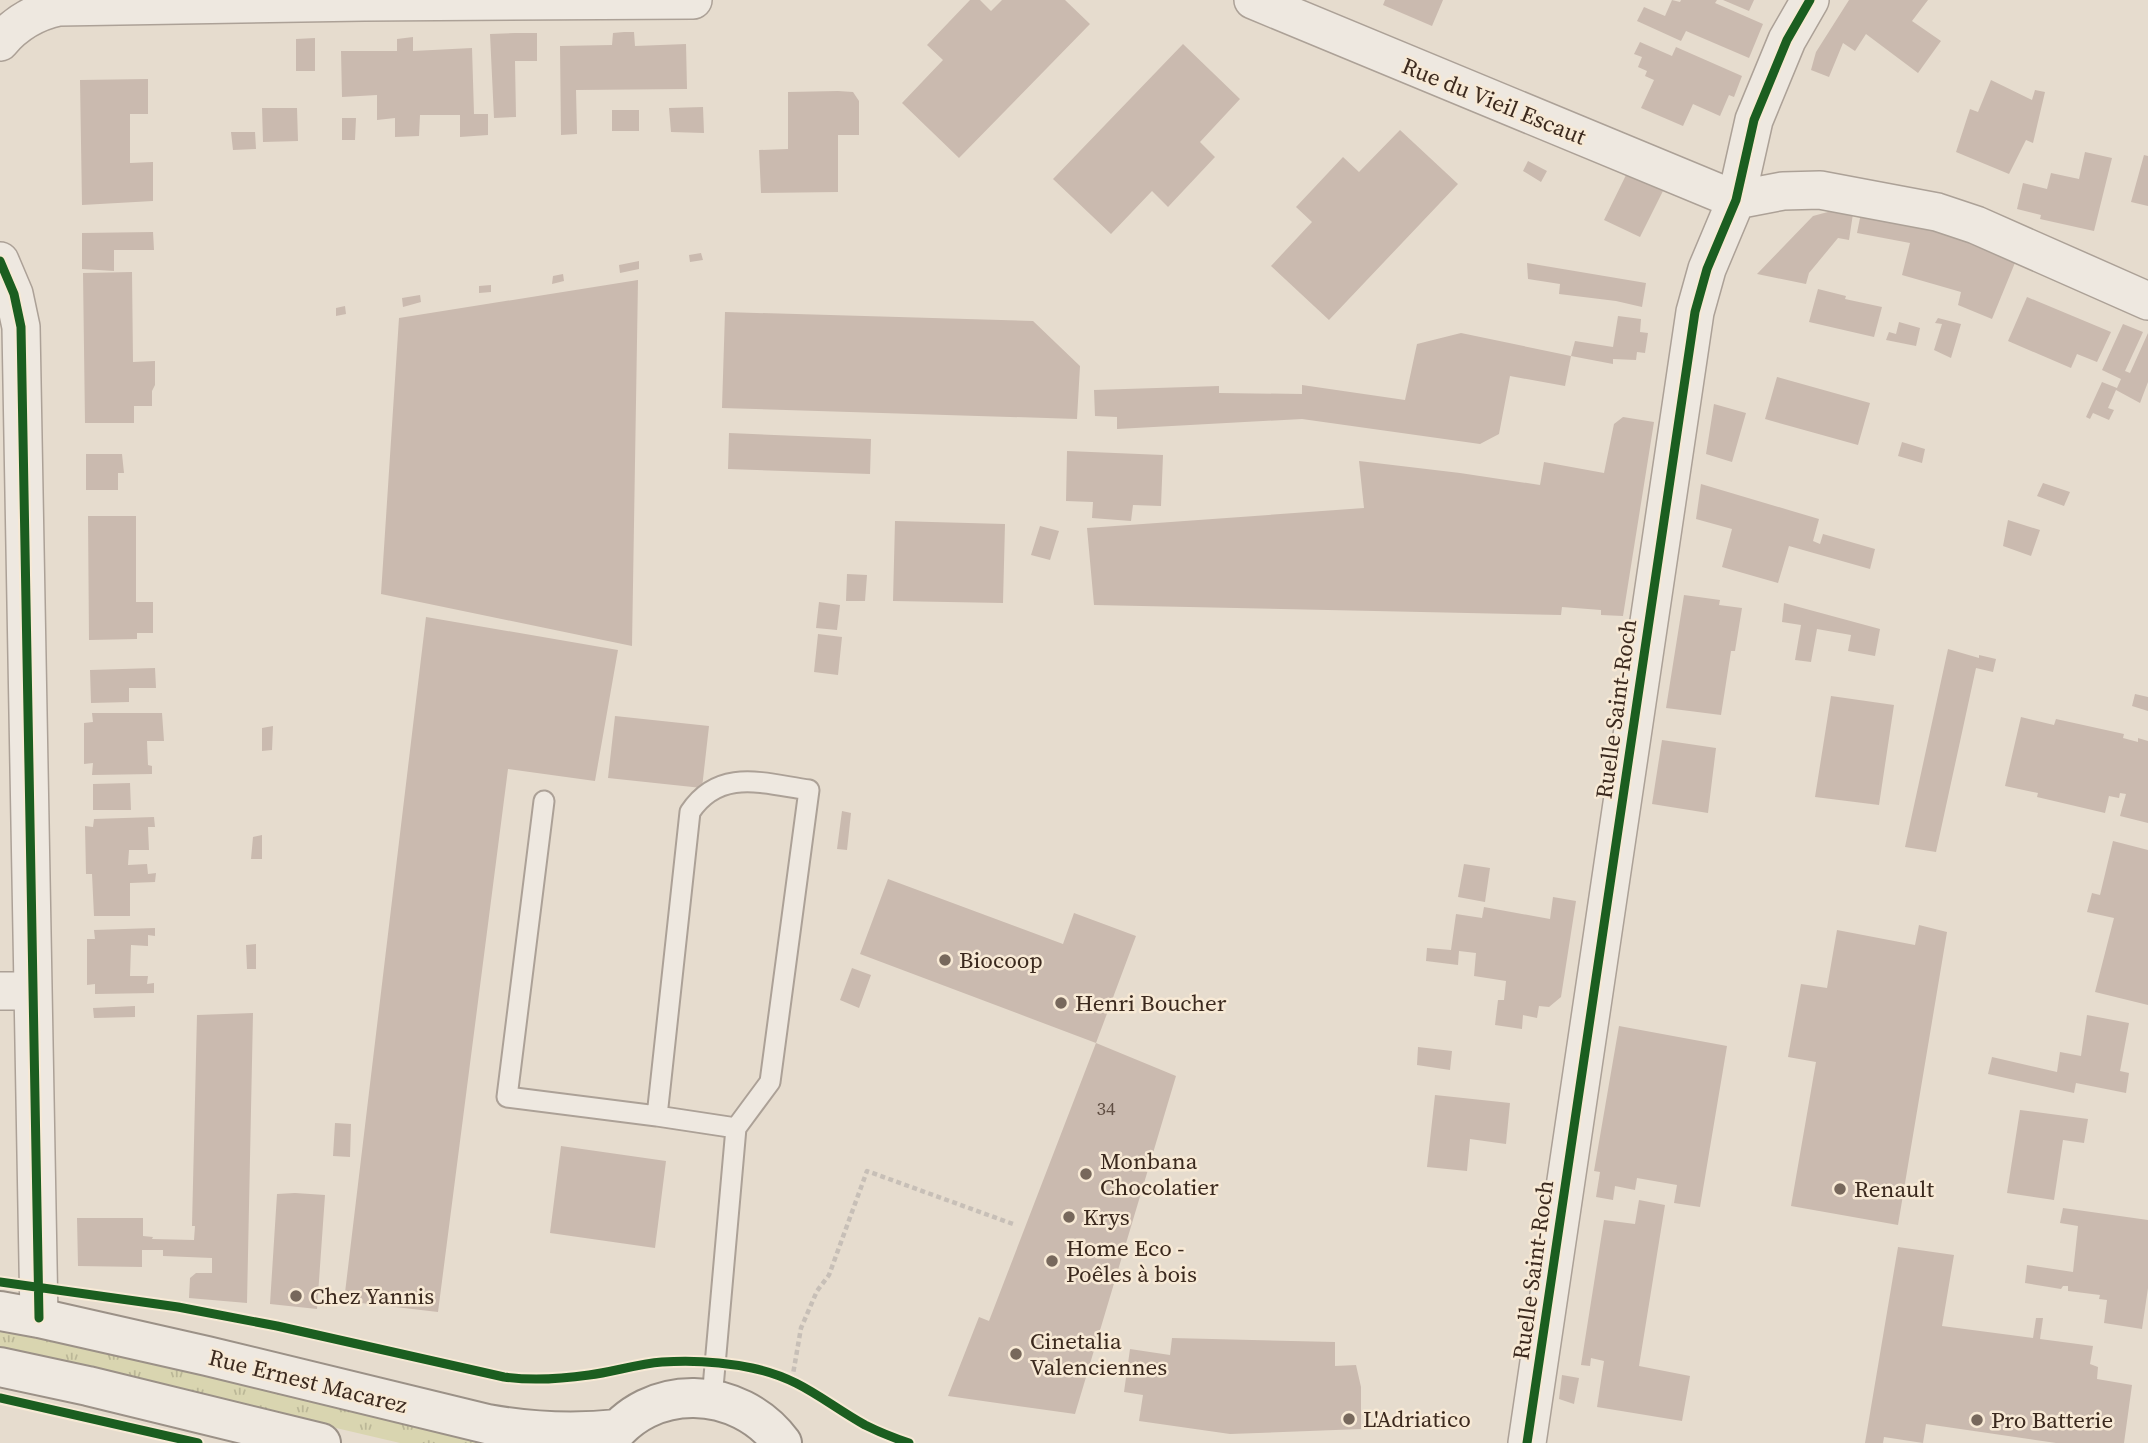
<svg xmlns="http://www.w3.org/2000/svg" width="2148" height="1443" font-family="'Source Serif 4',serif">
<defs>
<pattern id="grass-tufts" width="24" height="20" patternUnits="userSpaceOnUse" patternTransform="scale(1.75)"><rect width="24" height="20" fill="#d9d5b0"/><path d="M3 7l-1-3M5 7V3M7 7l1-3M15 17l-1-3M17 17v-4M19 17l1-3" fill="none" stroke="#bbb797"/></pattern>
</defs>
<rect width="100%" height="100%" fill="#e6dcce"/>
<path fill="url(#grass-tufts)" d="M0,1328L181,1366L342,1409L482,1443H400L97,1372L0,1353Z"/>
<path fill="#cabaaf" d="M970,0H980L991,11L1002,0H1065L1090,24L959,158L902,103L943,60L927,45Z
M1385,0H1443L1432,26L1383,5Z
M1672,0L1680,2L1681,0H1717L1715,3L1763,24L1749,58L1686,31L1681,41L1637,21L1644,7L1665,16Z
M1723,0H1754L1749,11Z
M1849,0H1928L1912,21L1941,41L1918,73L1866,34L1855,51L1843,43L1829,77L1811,70L1816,52Z
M624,32H634L635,46L686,44L687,89L576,90L577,134L561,135L560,46L612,45L613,33Z
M515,33H537V61H515L516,117L494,118L490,34Z
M413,37V51L472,48L474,114H488V135L460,137V115H420L419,136L395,137V118L377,120V95L342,97L341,51H397V39Z
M315,38V71H296V39Z
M1640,42L1672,56L1676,47L1742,76L1734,97L1729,95L1720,116L1693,104L1683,126L1641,108L1654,80L1645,76L1647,71L1638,67L1642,57L1634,54Z
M1183,44L1240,99L1200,142L1215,157L1168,207L1152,191L1111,234L1053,179Z
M148,79V114H130V163L153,162V201L82,205L80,80Z
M1991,80L2032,100L2035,90L2045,92L2033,143L2026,140L2009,174L1956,152L1970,109L1978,112Z
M838,91L853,92L859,101V135H838V192L761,193L759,150L788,149V92Z
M703,107L704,133L671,132L669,108Z
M262,108H297L298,141L263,142Z
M612,110H639V131H612Z
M342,118H356L355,140H342Z
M1400,130L1458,184L1329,320L1271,266L1312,222L1296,207L1343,157L1359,172Z
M231,132H255L256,149L233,150Z
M2085,152L2112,158L2094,231L2040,219L2041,215L2017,209L2023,183L2047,189L2051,173L2079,179Z
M2144,155L2148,156V206L2131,202Z
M1528,161L1547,171L1541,182L1523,171Z
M1627,173L1663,191L1640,237L1604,220Z
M1850,206L1854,207L1849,240L1838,238L1809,273L1806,284L1757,274L1813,216Z
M1862,208L2019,253L1992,319L1958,305L1961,292L1902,275L1910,243L1857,233Z
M153,232L154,250H114V271L82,269V233Z
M701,253L703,260L690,262L689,255Z
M639,261V269L620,273L619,265Z
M1527,263L1646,283L1642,307L1616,301L1559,294L1560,284L1528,279Z
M132,272L133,362L155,361V385L152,391V406H134V423H85L83,273Z
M563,274L564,281L552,284L553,276Z
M638,280L632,646L381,594L399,318Z
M491,285V292L479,293V286Z
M1818,289L1846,296L1845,299L1882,307L1874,337L1809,322Z
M420,295L421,302L403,307L402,298Z
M2027,297L2111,332L2097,362L2077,354L2071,368L2008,341Z
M345,306L346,314L336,316V308Z
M725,312L1033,321L1080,366L1077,419L722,408Z
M1618,316L1641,319L1640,332L1648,333L1645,353L1637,352L1636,360L1613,359V364L1571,356L1575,341L1613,347Z
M1938,318L1961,324L1951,358L1934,350L1942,324L1935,323Z
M1899,322L1920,328L1916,346L1886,340L1889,332L1896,334Z
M2123,324L2143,332L2125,371L2130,373L2148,333V382L2140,403L2116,390L2108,408L2114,410L2109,420L2093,413L2090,419L2086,417L2102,382L2117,388L2121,379L2102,370Z
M1461,333L1571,356L1565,386L1510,376L1499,434L1480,444L1302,419L1117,429V417L1095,416L1094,390L1219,386V393L1302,394V385L1405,400L1417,344Z
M1777,377L1870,403L1858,445L1765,419Z
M1714,404L1746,413L1732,462L1706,454Z
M1623,417L1654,422L1623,616L1601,615V610L1562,607L1561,615L1094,605L1087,528L1364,508L1359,461L1460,473L1540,485L1544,462L1604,473L1614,424Z
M729,433L871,439L870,474L728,469Z
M1902,442L1925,449L1922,463L1898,456Z
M1067,451L1163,455L1161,506L1133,505L1131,521L1092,518L1093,502L1066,501Z
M86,454H122L124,473H118V490H86Z
M2043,483L2070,492L2064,506L2037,496Z
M1701,484L1819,519L1813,541L1820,544L1823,534L1875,549L1870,569L1789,546L1778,583L1722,567L1732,529L1696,519Z
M88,516H136V602H153V633H137V639L89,640Z
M2008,520L2040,530L2031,556L2003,546Z
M895,521L1005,524L1003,603L893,601Z
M1040,526L1059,531L1050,560L1031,555Z
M847,574L867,575L865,601H846Z
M1684,595L1720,600L1719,605L1742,608L1735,651H1731L1721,715L1666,708Z
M819,602L840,605L837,630L816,628Z
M1784,603L1880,629L1875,656L1848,651L1851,635L1817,629L1811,662L1795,660L1801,625L1782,622Z
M426,617L618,650L595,781L508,769L438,1312L344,1301Z
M818,634L842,637L838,675L814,672Z
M1948,649L1979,658V655L1996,659L1993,672L1976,668L1936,852L1905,847Z
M155,668L156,688H129V702L91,703L90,670Z
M2135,694L2148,697V711L2132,706Z
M1831,696L1894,705L1879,805L1815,797Z
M92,713H162L164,741H147L148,765L152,766V774L92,775L93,763L84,764V723L93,722Z
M615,716L709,726L702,788L608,778Z
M2021,717L2054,725L2056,719L2124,734L2123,738L2138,742V738L2148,741V823L2120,816L2126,794L2120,793L2119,798L2109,796L2105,813L2037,797L2038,793L2005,786Z
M273,726L272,750L262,751V728Z
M1662,740L1716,748L1708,813L1652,804Z
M130,783L131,810H93V784Z
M842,811L851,813L847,850L837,849Z
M154,817L155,827H148L149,850H129L128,865L147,864L148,874L156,873L155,882L130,883V916H94L92,874H86L85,826L93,827L94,819Z
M262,835V859H251L253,837Z
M2113,841L2148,850V1005L2095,992L2114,918L2087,912L2092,893L2100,895Z
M1464,864L1490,868L1485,902L1458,897Z
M888,879L1063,944L1074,913L1136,936L1096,1043L1176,1076L1075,1414L948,1396L979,1317L989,1321L1096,1043L860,954Z
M1553,897L1576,901L1561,997L1549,1007L1539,1006L1537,1018L1523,1015L1522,1029L1495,1025L1498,1000H1504L1506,981L1474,976L1476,953L1459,951L1458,965L1426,961L1427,948L1451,950L1456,914L1482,918L1484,907L1550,919Z
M1919,925L1947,932L1898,1225L1791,1206L1816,1062L1788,1057L1801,984L1827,988L1837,930L1915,945Z
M155,928V936L148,935V946L131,945L130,976H148L147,984L154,983V993L95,994V984L87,985V939H95L94,930Z
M256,944V969H247L246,945Z
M852,968L871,975L859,1008L840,1000Z
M135,1006V1017L94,1018L93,1008Z
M253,1013L247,1303L189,1298L190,1278L196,1273H212V1258L163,1256V1250H142V1267L78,1266L77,1218H143V1236L153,1237L152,1239L194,1240L195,1226H192L197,1015Z
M2087,1015L2129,1023L2120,1071L2129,1073L2126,1093L2076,1083L2074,1093L1988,1074L1992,1057L2057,1072L2060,1052L2081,1056Z
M1619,1026L1727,1046L1700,1207L1674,1203L1677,1185L1637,1178L1635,1190L1615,1186L1613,1200L1596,1197L1600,1172L1594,1171Z
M1418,1047L1452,1051L1450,1070L1417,1065Z
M1435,1095L1510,1103L1506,1144L1470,1139L1467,1171L1427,1167Z
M2020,1110L2088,1119L2084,1143L2063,1140L2054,1200L2007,1193Z
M335,1123L351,1124L350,1157L333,1156Z
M561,1146L666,1161L655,1248L550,1233Z
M295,1193L325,1195L317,1309L270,1304L277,1194Z
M1639,1200L1665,1205L1639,1366L1690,1376L1682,1421L1597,1407L1604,1361L1591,1358L1590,1366L1581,1365L1604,1220L1635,1224Z
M2063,1208L2148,1220V1288L2142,1329L2104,1323L2107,1300L2099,1299L2100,1295L2068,1291V1286H2063L2061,1289L2025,1283L2027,1265L2073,1272L2078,1226L2060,1223Z
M1898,1247L1954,1255L1942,1326L2033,1338L2036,1318H2043L2040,1339L2093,1346L2090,1364L2098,1367L2097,1379L2132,1385L2124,1443H2056L1926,1424L1923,1443L1884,1437L1883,1443H1865Z
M1172,1338L1335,1342V1366L1356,1365L1361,1387V1429L1230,1434L1139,1421L1143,1395L1124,1392L1130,1349L1170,1355Z
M1562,1375L1579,1378L1574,1404L1559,1399Z"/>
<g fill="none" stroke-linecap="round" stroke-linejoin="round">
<g stroke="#aca197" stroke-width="23">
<path id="lane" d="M544,801L507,1097L657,1116
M712,1399L736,1128L770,1082L809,790C765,784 720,767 690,812L657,1116L736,1128"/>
</g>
<g stroke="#aca197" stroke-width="40">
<path id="street" d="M1253,0L1736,200L1783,191L1820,190L1937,212L1976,225L2148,301
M0,42C16,23 35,12 59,7L364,2L693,0
M0,261L14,294L21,327L39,1318
M0,991H33
M1527,1443L1695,312L1707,269L1736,200L1754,120L1787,40L1810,0"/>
</g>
<g stroke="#9b9187" stroke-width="42">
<path id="secondary" d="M0,1311L39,1318L207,1356L487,1424C532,1432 573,1434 618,1429
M0,1367L88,1386L321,1443
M607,1443C649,1381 739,1385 782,1443"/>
</g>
<path stroke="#c7bfb7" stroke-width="4.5" stroke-dasharray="5 3.5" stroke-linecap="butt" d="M792,1380L801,1328L817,1291L829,1275L867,1171L1013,1224"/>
<use href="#lane" stroke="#eee8e0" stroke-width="19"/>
<use href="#street" stroke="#eee8e0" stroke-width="37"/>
<use href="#secondary" stroke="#eee8e0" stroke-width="38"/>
<g stroke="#f7e9d5" stroke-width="13">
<path id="cycleway" d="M0,261L14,294L21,327L39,1318
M0,1282L178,1307L277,1326L504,1377C532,1381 561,1379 589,1375C613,1372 637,1364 662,1362C691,1360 723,1362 752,1368C801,1378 824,1402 865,1425C879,1432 894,1438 909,1443
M0,1398L198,1443
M1527,1443L1695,312L1707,269L1736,200L1754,120L1787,40L1810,0"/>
</g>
<use href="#cycleway" stroke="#1b5e20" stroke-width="9"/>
</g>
<g fill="#77685c" stroke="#f7e9d5" stroke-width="2.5">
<circle cx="945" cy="960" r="7"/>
<circle cx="1061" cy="1003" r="7"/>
<circle cx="1086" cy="1174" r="7"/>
<circle cx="1840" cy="1189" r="7"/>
<circle cx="1069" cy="1217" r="7"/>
<circle cx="1052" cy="1261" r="7"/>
<circle cx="296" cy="1296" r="7"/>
<circle cx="1016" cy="1354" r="7"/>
<circle cx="1349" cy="1419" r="7"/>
<circle cx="1977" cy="1420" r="7"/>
</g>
<g text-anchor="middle" stroke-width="5" stroke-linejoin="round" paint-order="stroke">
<g font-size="19" fill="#5f4d42">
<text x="1106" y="1115">34</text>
</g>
<g font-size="23" fill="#3b291e" stroke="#f7e9d5">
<text transform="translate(1494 101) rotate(22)" y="8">Rue du Vieil Escaut</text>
<text transform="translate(1616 709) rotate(-82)" y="8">Ruelle Saint-Roch</text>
<text transform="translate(1533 1270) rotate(-82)" y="8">Ruelle Saint-Roch</text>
<text transform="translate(308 1381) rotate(14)" y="8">Rue Ernest Macarez</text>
</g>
<g font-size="23" fill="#3b291e" stroke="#f7e9d5" text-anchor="start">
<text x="959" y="968">Biocoop</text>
<text x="1075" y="1011">Henri Boucher</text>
<text x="1100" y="1169">Monbana<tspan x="1100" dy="26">Chocolatier</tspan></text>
<text x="1854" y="1197">Renault</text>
<text x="1083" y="1225">Krys</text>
<text x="1066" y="1256">Home Eco -<tspan x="1066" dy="26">Poêles à bois</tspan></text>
<text x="310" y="1304">Chez Yannis</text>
<text x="1030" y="1349">Cinetalia<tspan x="1030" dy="26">Valenciennes</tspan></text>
<text x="1363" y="1427">L'Adriatico</text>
<text x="1991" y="1428">Pro Batterie</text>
</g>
</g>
</svg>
